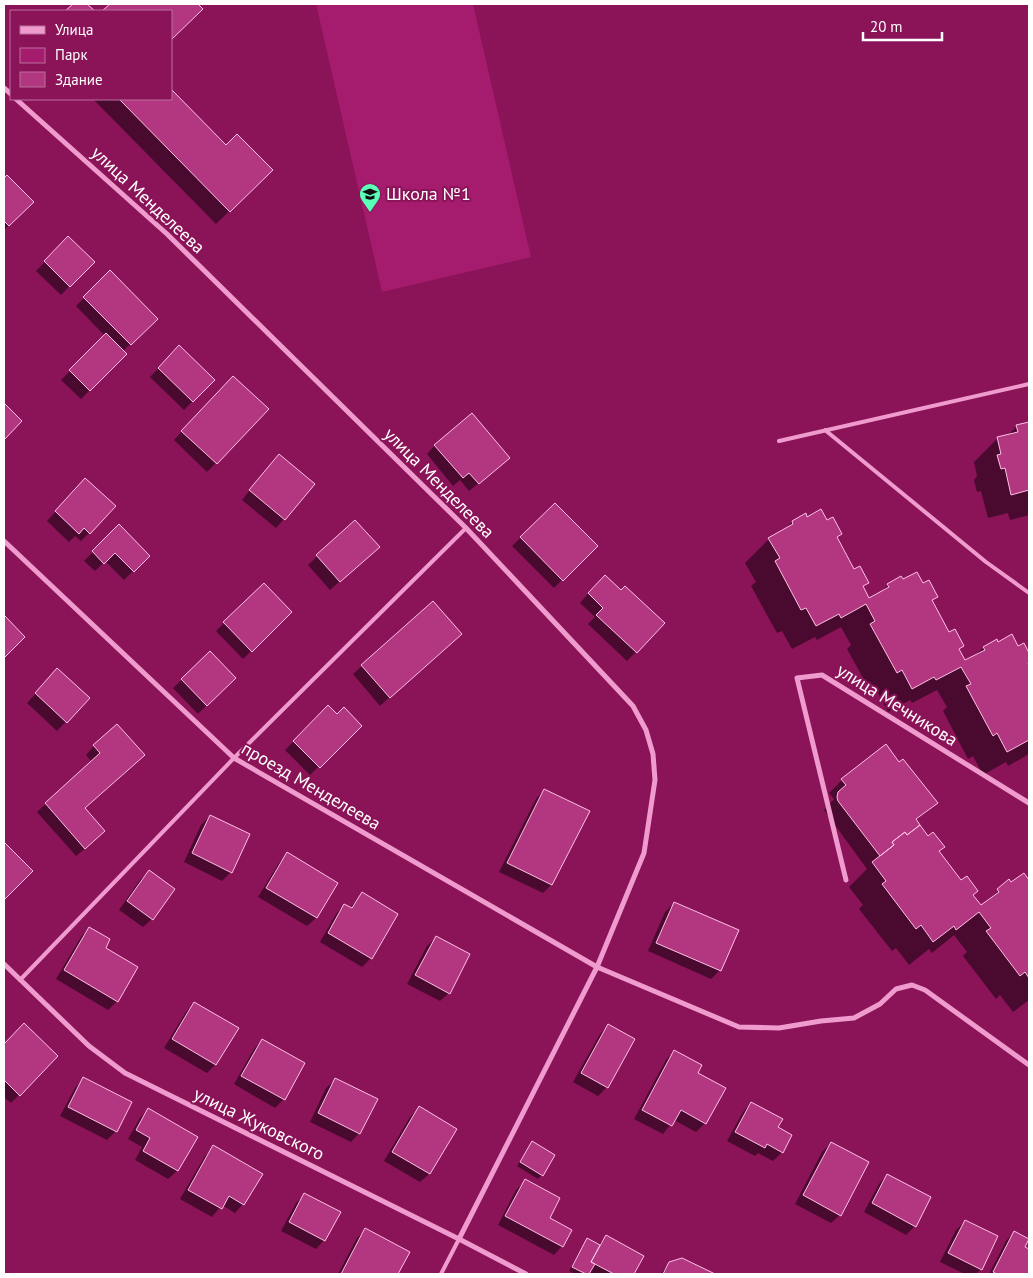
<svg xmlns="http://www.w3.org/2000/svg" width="1033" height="1278" font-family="'PT Sans',sans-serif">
<rect width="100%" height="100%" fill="#8b1358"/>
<path fill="#a51b6d" d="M316,4H473L531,257L382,292Z"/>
<path fill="#0007" d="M111,4H196L201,9L171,11H104Z
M93,99H171L226,147L271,170L216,224Z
M7,176L33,202L4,230V180Z
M68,238L93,262L61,295L36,271Z
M110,272L156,319L123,351L126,354L81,399L61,380L105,336L76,306Z
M179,347L213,380L184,410L150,377Z
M224,386L267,410L207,472L174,440Z
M1029,423V515L1010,520L1008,513L988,518L981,491L977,492L974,480L977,476L974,462L998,438L1007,436L1017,426Z
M435,445L499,466L469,491L460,480L453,486L427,454Z
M270,465L284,519L276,528L242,500Z
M77,488L89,533L81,541L75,536L69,542L47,521Z
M555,504L596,546L554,588L512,546Z
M805,515L807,518L827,522L841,534L836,539L853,571L867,583L862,588L869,599L879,594L888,585L902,581L922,585L936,597L931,602L949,634L963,646L958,650L964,662L974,656L983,648L998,644L1018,647L1023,644L1029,655V662L1027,664L1029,668V754L1008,766L1006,762L983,775L973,756L968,759L943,711L947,707L937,690L912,703L910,700L888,712L878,693L873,696L847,649L851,645L841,627L817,640L815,637L792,649L782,631L777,633L751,586L756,582L745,563L769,539L784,531L792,522Z
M355,522L369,555L330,590L308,565Z
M119,526L148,556L124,580L105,561L95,571L84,561Z
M264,584L291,612L243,659L216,631Z
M596,585L621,592L663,623L627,661L588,624L595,617L580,603Z
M432,603L451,642L380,706L353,674Z
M210,653L234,678L198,714L173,688Z
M49,679L88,698L57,731L27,703Z
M328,707L337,716L360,726L310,775L285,750Z
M94,746L135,764L84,809L95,840L76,856L37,812L92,762L86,755Z
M899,763L936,803L915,821L981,907L1009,881L1011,884L1024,874L1029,882V1000L1013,1012L1000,995L996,999L963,956L967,952L954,935L932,953L929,949L909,965L896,948L892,951L859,909L863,905L849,887L867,869L824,810L834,799L829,793L842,780Z
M544,790L588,812L551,885L543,893L499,872L536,799Z
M210,816L231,872L222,881L184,862L201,825Z
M4,844L31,871L4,898Z
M288,854L336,883L316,918L307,926L258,897L279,863Z
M149,872L152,919L143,927L119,910L140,880Z
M362,894L371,958L362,967L320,942L336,914L344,905L350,908Z
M674,903L720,970L711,979L648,951L665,912Z
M89,928L104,948L117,1001L108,1010L56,979L81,937Z
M436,938L449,993L440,1001L407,984L427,946Z
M194,1003L237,1028L215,1065L207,1073L164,1048L186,1012Z
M24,1025L57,1056L11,1103L4,1097V1046Z
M609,1025L607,1087L598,1096L573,1082L600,1034Z
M262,1040L284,1099L275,1108L234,1084L254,1049Z
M674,1051L696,1073L705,1123L696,1132L674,1120L663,1134L634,1119L666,1060Z
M83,1079L130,1102L116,1131L107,1140L60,1116L75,1088Z
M335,1080L359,1133L351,1142L310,1122L326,1088Z
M751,1103L776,1128L782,1152L773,1161L758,1153L755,1156L727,1141L743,1112Z
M419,1108L455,1129L429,1174L420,1182L384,1161L410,1117Z
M148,1110L196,1137L177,1171L168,1179L135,1160L142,1147L128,1139L140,1118Z
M532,1143L542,1175L538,1179L517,1166Z
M831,1143L840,1215L831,1223L795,1204L822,1152Z
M214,1147L243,1204L235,1213L222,1205L212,1217L180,1199L205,1156Z
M887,1175L915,1226L906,1235L864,1212L879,1184Z
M525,1181L548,1218L562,1246L554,1255L498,1225L516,1190Z
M305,1194L324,1240L316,1249L281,1231L296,1203Z
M965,1221L981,1269L976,1274H965L940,1262L956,1230Z
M366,1230L408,1253L397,1274H338L357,1238Z
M1014,1232L1024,1248L1029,1251V1274H989L1006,1241Z
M606,1237L643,1256L633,1274H575L569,1271L584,1244L588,1240L598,1245Z
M682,1259L712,1274H660L670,1263Z"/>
<path fill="#b23780" stroke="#fcc1e4" d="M73,4H87L95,11H65Z
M110,4H198L203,9L171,40V11H102Z
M171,89L226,145L237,134L273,170L230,212L119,99H171Z
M7,175L34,202L9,226L4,221V178Z
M68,236L95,262L70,287L44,261Z
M110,270L158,319L131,345L83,297Z
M106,333L127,354L90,391L69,370Z
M179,345L215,380L193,402L158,368Z
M233,376L269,409L217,464L181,431Z
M4,403L22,421L4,440Z
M472,413L510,458L479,484L469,473L463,478L434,445Z
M1029,422V490L1011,495L1005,468L1001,469L997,455L1001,454L997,437L1018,432L1016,425Z
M279,454L315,484L285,520L249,490Z
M85,478L116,506L90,534L84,528L79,534L55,511Z
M555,503L598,546L563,581L520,537Z
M821,509L827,520L833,517L842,534L837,537L854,569L860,566L869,583L863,586L869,598L889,587L887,584L901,576L903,579L917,572L923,583L929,580L938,597L932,600L949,632L955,629L964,646L959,649L965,660L985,650L983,647L997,639L998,642L1012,634L1018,646L1024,643L1029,653V662L1028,663L1029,666V740L1007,752L997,733L993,736L966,686L971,684L961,667L936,680L934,677L912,689L902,670L897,673L870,624L875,621L866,604L841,618L839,614L816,626L806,608L801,610L775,561L780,558L768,538L793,524L792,521L806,513L807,517Z
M355,520L380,547L340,582L316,555Z
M119,524L150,556L134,572L115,553L104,564L92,551Z
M605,575L621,590L625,586L665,623L637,653L596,615L603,608L588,593Z
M264,583L292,612L252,652L223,622Z
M433,601L462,634L390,698L361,665Z
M4,615L25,637L4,658Z
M210,651L236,678L207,706L181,679Z
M57,668L90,698L67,723L35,693Z
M328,705L337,714L344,707L362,726L320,768L293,741Z
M117,724L145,755L85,808L105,831L85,849L45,803L100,753L93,745Z
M886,744L899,762L903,759L938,803L916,819L920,825L907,835L905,832L892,842L894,845L880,856L838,801L837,797L838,792L846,785L841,779Z
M544,789L590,811L552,885L507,863Z
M210,815L250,834L232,873L192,853Z
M920,825L928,836L933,832L945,847L939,851L961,880L967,876L978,891L973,895L981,905L999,892L997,889L1009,879L1011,882L1024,873L1029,880V978L1025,972L1020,976L986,931L991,928L979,912L956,930L954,926L933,942L921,925L916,929L882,884L886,881L872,862L894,845L892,842L905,832L907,835Z
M4,842L33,871L5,899L4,898Z
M287,852L338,883L317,918L266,888Z
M149,870L175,889L153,920L127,901Z
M362,892L398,914L372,959L328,933L344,904L352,908Z
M674,902L739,930L721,971L656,943Z
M89,927L110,939L106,948L138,967L118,1002L64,970Z
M436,936L470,954L450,994L415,975Z
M194,1002L239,1028L216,1065L172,1039Z
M24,1023L58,1056L20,1096L4,1080V1044Z
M608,1024L635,1039L608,1088L581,1073Z
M262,1039L305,1063L285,1100L241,1076Z
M674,1050L702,1065L698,1073L726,1088L706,1124L681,1110L672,1126L642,1110Z
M83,1077L132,1102L117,1132L68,1107Z
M335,1078L378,1099L360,1134L318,1113Z
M751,1102L783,1119L778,1127L792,1135L783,1153L767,1144L765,1148L735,1132Z
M419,1106L457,1129L430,1174L392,1152Z
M148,1108L198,1137L178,1171L143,1151L150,1138L136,1130Z
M532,1141L555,1155L543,1176L520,1162Z
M831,1142L869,1162L841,1216L803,1195Z
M213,1145L263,1174L244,1205L229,1196L222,1209L188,1190Z
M887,1174L931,1197L916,1227L872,1203Z
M525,1179L560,1198L550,1218L572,1230L563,1247L505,1216Z
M304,1193L341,1212L325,1241L289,1222Z
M965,1220L998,1236L982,1270L948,1253Z
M365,1228L410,1252L398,1274H341Z
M1014,1231L1029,1239L1025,1247L1029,1249V1274H997L993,1272Z
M606,1235L644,1256L634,1274H614L591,1262Z
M587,1238L600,1245L591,1262L595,1264L589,1274H586L572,1267Z
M682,1258L709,1271L715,1274H663L669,1262Z"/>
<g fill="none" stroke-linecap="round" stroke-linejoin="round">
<path stroke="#f09bce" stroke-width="4" d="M825,430L986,562L1029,593
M779,441L1029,384
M20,980L234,758L466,528
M441,1274L459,1239"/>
<path stroke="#f09bce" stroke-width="5" d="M4,88L11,94
M16,99L167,234L466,528L633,706L646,730L653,754L655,780L644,853L597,967L459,1239
M4,541L234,758L597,967L739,1027L779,1028L821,1021L854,1018L880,1004L896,989L912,985L925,990L1029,1065
M846,880L797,678L822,675L1029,803
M4,964L89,1046L125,1073L459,1239L526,1274"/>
</g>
<defs>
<g id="school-pin" transform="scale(1.125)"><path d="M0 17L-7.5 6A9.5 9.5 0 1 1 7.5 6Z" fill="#5affb8" stroke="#8b1358"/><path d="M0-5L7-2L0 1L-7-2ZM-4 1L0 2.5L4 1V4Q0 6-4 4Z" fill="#111"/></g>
</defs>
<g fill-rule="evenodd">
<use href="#school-pin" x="370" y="194"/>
</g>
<g text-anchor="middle" stroke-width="4" stroke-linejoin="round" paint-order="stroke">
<g font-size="18" fill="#fff" stroke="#8b1358" text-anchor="start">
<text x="386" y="200">Школа №1</text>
</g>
<g font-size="18" fill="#fff" stroke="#8b1358">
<text transform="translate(148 200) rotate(43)" y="6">улица Менделеева</text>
<text transform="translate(439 483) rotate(45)" y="6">улица Менделеева</text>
<text transform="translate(897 705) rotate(32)" y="6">улица Мечникова</text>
<text transform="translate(311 786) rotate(30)" y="6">проезд Менделеева</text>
<text transform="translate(259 1124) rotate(26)" y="6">улица Жуковского</text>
</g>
</g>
<rect width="1033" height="1278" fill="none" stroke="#ffffff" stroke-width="10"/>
<rect x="10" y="10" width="162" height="90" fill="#8b1358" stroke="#b9719b"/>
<rect x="20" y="26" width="25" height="8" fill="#f09bce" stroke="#b9719b"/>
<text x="55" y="35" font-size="15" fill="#ffffff">Улица</text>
<rect x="20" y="48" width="25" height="15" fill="#a51b6d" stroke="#b9719b"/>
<text x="55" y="60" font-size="15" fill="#ffffff">Парк</text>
<rect x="20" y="72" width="25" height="15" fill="#b23780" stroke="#b9719b"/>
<text x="55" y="85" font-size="15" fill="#ffffff">Здание</text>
<path d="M863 32v8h79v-8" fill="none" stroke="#ffffff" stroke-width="2.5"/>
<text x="870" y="32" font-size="15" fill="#ffffff" stroke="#8b1358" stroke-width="4" paint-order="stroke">20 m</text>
</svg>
